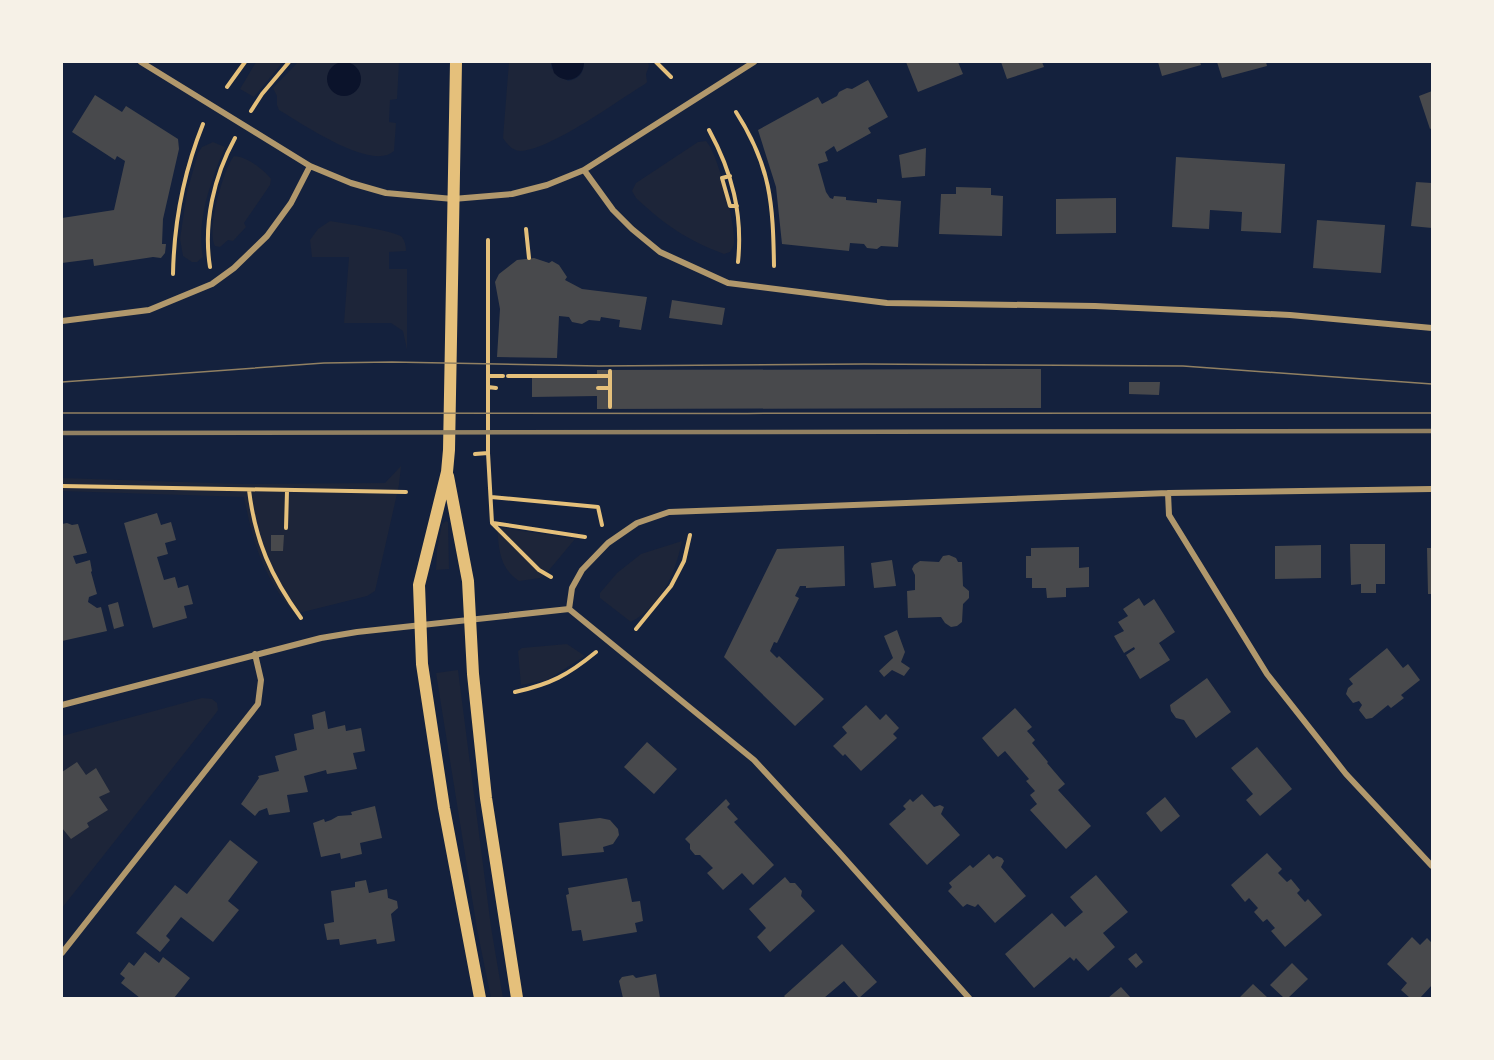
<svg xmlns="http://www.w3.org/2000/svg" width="1494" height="1060" font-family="Quicksand,sans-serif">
<rect width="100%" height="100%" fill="#14213d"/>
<path fill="#1d2539" d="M256,62H283L254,97L240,89Z
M298,62H399L397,99L390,100L389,122L396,123L394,151C372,172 301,123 279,110L277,105V96L273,88Z
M509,62H551V68L568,81C579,79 584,73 584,62H648L649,66L646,74L647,82L645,84C617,101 552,149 521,151C512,151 508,145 503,138Z
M706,141C718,153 736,225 734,243C733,248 732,248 730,252L724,254C687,240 665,225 636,198L632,191L636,183L698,142Z
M213,142L225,147C211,181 196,220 203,257L197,262H192L183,256L180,239L187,192L198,153L202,147Z
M234,156C246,156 264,170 271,179L270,185L244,223L246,227L233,241L228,240L220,247L215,246C206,232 223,169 234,156Z
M330,221C342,223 396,231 402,237C405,241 406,246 406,251L389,252V269H407V350L403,331L391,323H344L349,257H312L310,240L318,229Z
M401,466L399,485L375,591L367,596L295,614C263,577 253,543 244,497L62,491V478L243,484L385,483Z
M446,521L448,522L449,569L436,570L437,550L442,524Z
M497,527L575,539L545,575L540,578L519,581C499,568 499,548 497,527Z
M682,541C675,574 662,605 631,622L600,598V593L617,573L641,554Z
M567,644L585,656L547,680L521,685L518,651L522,648Z
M458,670L491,927L503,998H491L477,929L436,673Z
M202,698L212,699L217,703L218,710L216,713L62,908V736Z"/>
<path fill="#0b132b" d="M551,62H584C584,79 566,86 554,73Z
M327 79a17 17 0 1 1 34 0a17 17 0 1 1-34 0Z"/>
<path fill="#48494c" d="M906,62H958L963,74L918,92Z
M1001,62H1042L1044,67L1007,79Z
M1158,62H1200L1201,65L1162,76Z
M1217,62H1266L1267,66L1222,78Z
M868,80L888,117L868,128L871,133L837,152L834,146L825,152L828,161L818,164L826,192L830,198L833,199L834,196L846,197V200L877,203V199L901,201L898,247L881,246L877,249L867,248L864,244L850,243L849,251L782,244L776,187L758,130L818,97L822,104L837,96L839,92L847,88L852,89Z
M1432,91V128L1430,129L1419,96Z
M95,95L122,112L126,106L178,139L179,149L163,219L162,244H166L165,253L161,258L153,257L94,266L93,259L62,263V218L114,210L125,161L117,156L115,160L72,132Z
M926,148L925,176L902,178L899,155Z
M1176,157L1285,164L1281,233L1241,231L1242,212L1210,210L1209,229L1172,227Z
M1416,182L1432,183V228L1411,226Z
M956,187L991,188V195L1003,196L1002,236L939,234L941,194H956Z
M1116,198V233L1056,234V199Z
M1317,220L1385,225L1381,273L1313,268Z
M534,258L549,263L552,261L559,265L567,277L565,280L582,289L647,297L641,330L619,327L620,320L601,317L600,321L589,320L582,324L572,322L569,317L559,316L557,358L497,357L500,309L495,282L499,274L517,260Z
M672,300L725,308L722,325L669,318Z
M1041,369V408L597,409V396L532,397V378H597V370Z
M1129,382H1160L1159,395L1129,394Z
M157,513L161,525L171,522L176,540L165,543L168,554L157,557L164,580L175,577L178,588L188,585L193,604L184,606L187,618L153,628L124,523Z
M67,523L72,525L78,524L87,553L73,556L76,564L90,560L92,571L91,572L97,594L89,597L88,602L97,608L101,607L107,631L62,641V524Z
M271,535H284L283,551H271Z
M1350,544H1385V584H1376V593H1361V584L1351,585Z
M1321,545V578L1275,579V546Z
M844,546L845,586L806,588V586H800L795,596L799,598L777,643L774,642L770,651L777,658L779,656L824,699L795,726L724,657L777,549Z
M1079,547V568L1089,567V587L1066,588V597L1047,598L1046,588H1032V578H1026V556H1031V548Z
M1427,548H1432V594H1428Z
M949,555L956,558L958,562H962L963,586L969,591V598L963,604L962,622L957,626L951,627L945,623L941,617L908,618L907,591L915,590V575L912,569L914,565L920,561L939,562L943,556Z
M892,560L896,586L874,588L871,563Z
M1139,598L1144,606L1154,599L1175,632L1159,643L1170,660L1140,679L1126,655L1135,649L1134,647L1124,653L1114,636L1124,631L1118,622L1128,616L1123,609Z
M118,602L124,626L114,629L108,605Z
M897,630L905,652L901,662L910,668L904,676L892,670L884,677L879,671L893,658L884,636Z
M1387,648L1403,668L1408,664L1420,680L1401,695L1404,698L1391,708L1388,705L1372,718L1366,719L1359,710L1362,705L1359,701L1353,703L1346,694L1348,688L1353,684L1349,679Z
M1207,678L1231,712L1196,738L1184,720L1176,718L1171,711L1170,705Z
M866,705L880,720L886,714L899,728L893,734L897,738L861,771L845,754L843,756L833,746L847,733L842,727Z
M1015,708L1032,727L1027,731L1035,740L1032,743L1048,762L1047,763L1065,784L1058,790L1091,826L1066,849L1030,810L1037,804L1030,795L1035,791L1026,781L1029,779L1005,751L998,757L982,738Z
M325,711L328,729L345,725L346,731L361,728L365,751L353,753L357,769L327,774L326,770L304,776L308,792L287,795L290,812L269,815L267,808L259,811L255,816L241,804L259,778L258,776L279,771L275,756L297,750L294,734L314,729L312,715Z
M647,742L677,769L654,794L624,767Z
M1257,747L1292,789L1260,816L1246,800L1253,794L1231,768Z
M77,762L86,775L96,768L110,792L99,797L108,810L87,823L89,827L71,839L62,828V772Z
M922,794L934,807L940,805L944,807L941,814L960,835L927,865L889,824L906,809L903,806L910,799L913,802Z
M1165,797L1180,816L1161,832L1146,813Z
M726,799L730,804L727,807L738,819L734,822L774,865L753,885L742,873L723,890L707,873L713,868L700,855H695L690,849V844L685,839Z
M375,806L382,838L360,843L362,854L341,859L340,853L321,857L313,823L324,819L325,822L331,820L338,816L352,815L351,812Z
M600,818L610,820L618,829L619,835L613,844L603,847L604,852L562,856L559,823Z
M230,840L258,862L228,901L239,910L213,942L181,917L166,936L170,940L160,952L136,933L175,885L187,894Z
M1267,853L1282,869L1278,873L1287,882L1291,879L1300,890L1297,893L1305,902L1308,899L1322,915L1285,947L1271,931L1275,928L1267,919L1263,922L1254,912L1258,908L1249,898L1245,902L1231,885Z
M989,854L993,859L997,856L1002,858L1004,861L1001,867L1026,896L995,923L978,904L975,907L967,904L963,907L948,891L952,887L949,883L970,865L973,868Z
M1096,875L1128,912L1103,933L1115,947L1088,971L1076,958L1074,961L1070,957L1034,988L1005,954L1052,913L1065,927L1083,912L1070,897Z
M785,877L790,883H795L802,891L801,896L815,911L770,952L757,937L766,928L749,909Z
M627,878L632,902L640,901L643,921L635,923L637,932L583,941L581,930L572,931L566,895L569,894L568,888Z
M366,880L369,893L387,889L388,898L397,901L398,908L391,914L395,941L377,944L376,939L340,945L339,939L327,940L324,924L334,922L331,891L355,887V882Z
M1412,937L1420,945L1427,938L1432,943V985L1420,998H1410L1401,990L1407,983L1387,964Z
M842,944L877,982L859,998L844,981L824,998H786L784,996Z
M145,952L159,963L163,957L190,978L174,998H140L121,983L125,978L120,974L129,962L134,966Z
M1136,953L1143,962L1136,968L1128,959Z
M1292,963L1308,979L1288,998H1284L1270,985Z
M656,974L660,998H623L619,981L622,977L633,975L636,978Z
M1253,984L1268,998H1239Z
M1121,987L1131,998H1108Z"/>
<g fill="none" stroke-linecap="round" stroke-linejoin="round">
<path stroke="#e5c07b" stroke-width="4" d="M656,62L671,77
M227,87L245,62
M251,111L262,94L289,62
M736,112C771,166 773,204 774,266
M709,130C732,172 743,214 738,262
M730,176L722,178L730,206H737
M526,229L529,258
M488,240V453L492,523L539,570L551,577
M210,267C203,223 214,176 235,138
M173,274C174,221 183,174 203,124
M610,371V407
M488,376H503
M508,376H610
M488,387L496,388
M598,388H610
M475,454L488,453
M62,486L406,492
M249,490C255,540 271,577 301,618
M491,497L598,507L602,525
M493,523L585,537
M286,528L287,491
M636,629L671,586L684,561L690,535
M515,692C551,684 568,675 596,652"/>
<path stroke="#b1986c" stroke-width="6" d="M141,62L310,166L351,183L386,193L453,199L512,194L547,185L584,170L754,62
M584,170L613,210L632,229L660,252L728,283L887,303L1095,306L1290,315L1432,328
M62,321L149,310L212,284L234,268L267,236L291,203L310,166
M1168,493L1169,515L1267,674L1346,774L1432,866
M569,609L572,588L582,570L608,543L637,523L669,512L1168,493L1432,489
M62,705L321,638L357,632L569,609L754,760L837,850L969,998
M62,953L258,704L261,680L255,654"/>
<path stroke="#e5c07b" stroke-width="12" d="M456,62L449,450L447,472L419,585L422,664L444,808L480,998
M448,476L468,581L473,674L486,798L517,998"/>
<path stroke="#918062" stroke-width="1.5" d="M62,382L324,363L392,362L599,366L864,364L1183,366L1432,384
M62,413C519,413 975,414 1432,413"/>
<path stroke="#918062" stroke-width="4.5" d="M62,433L1432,431"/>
</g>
<rect width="1494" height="1060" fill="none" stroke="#f6f1e7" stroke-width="126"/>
</svg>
